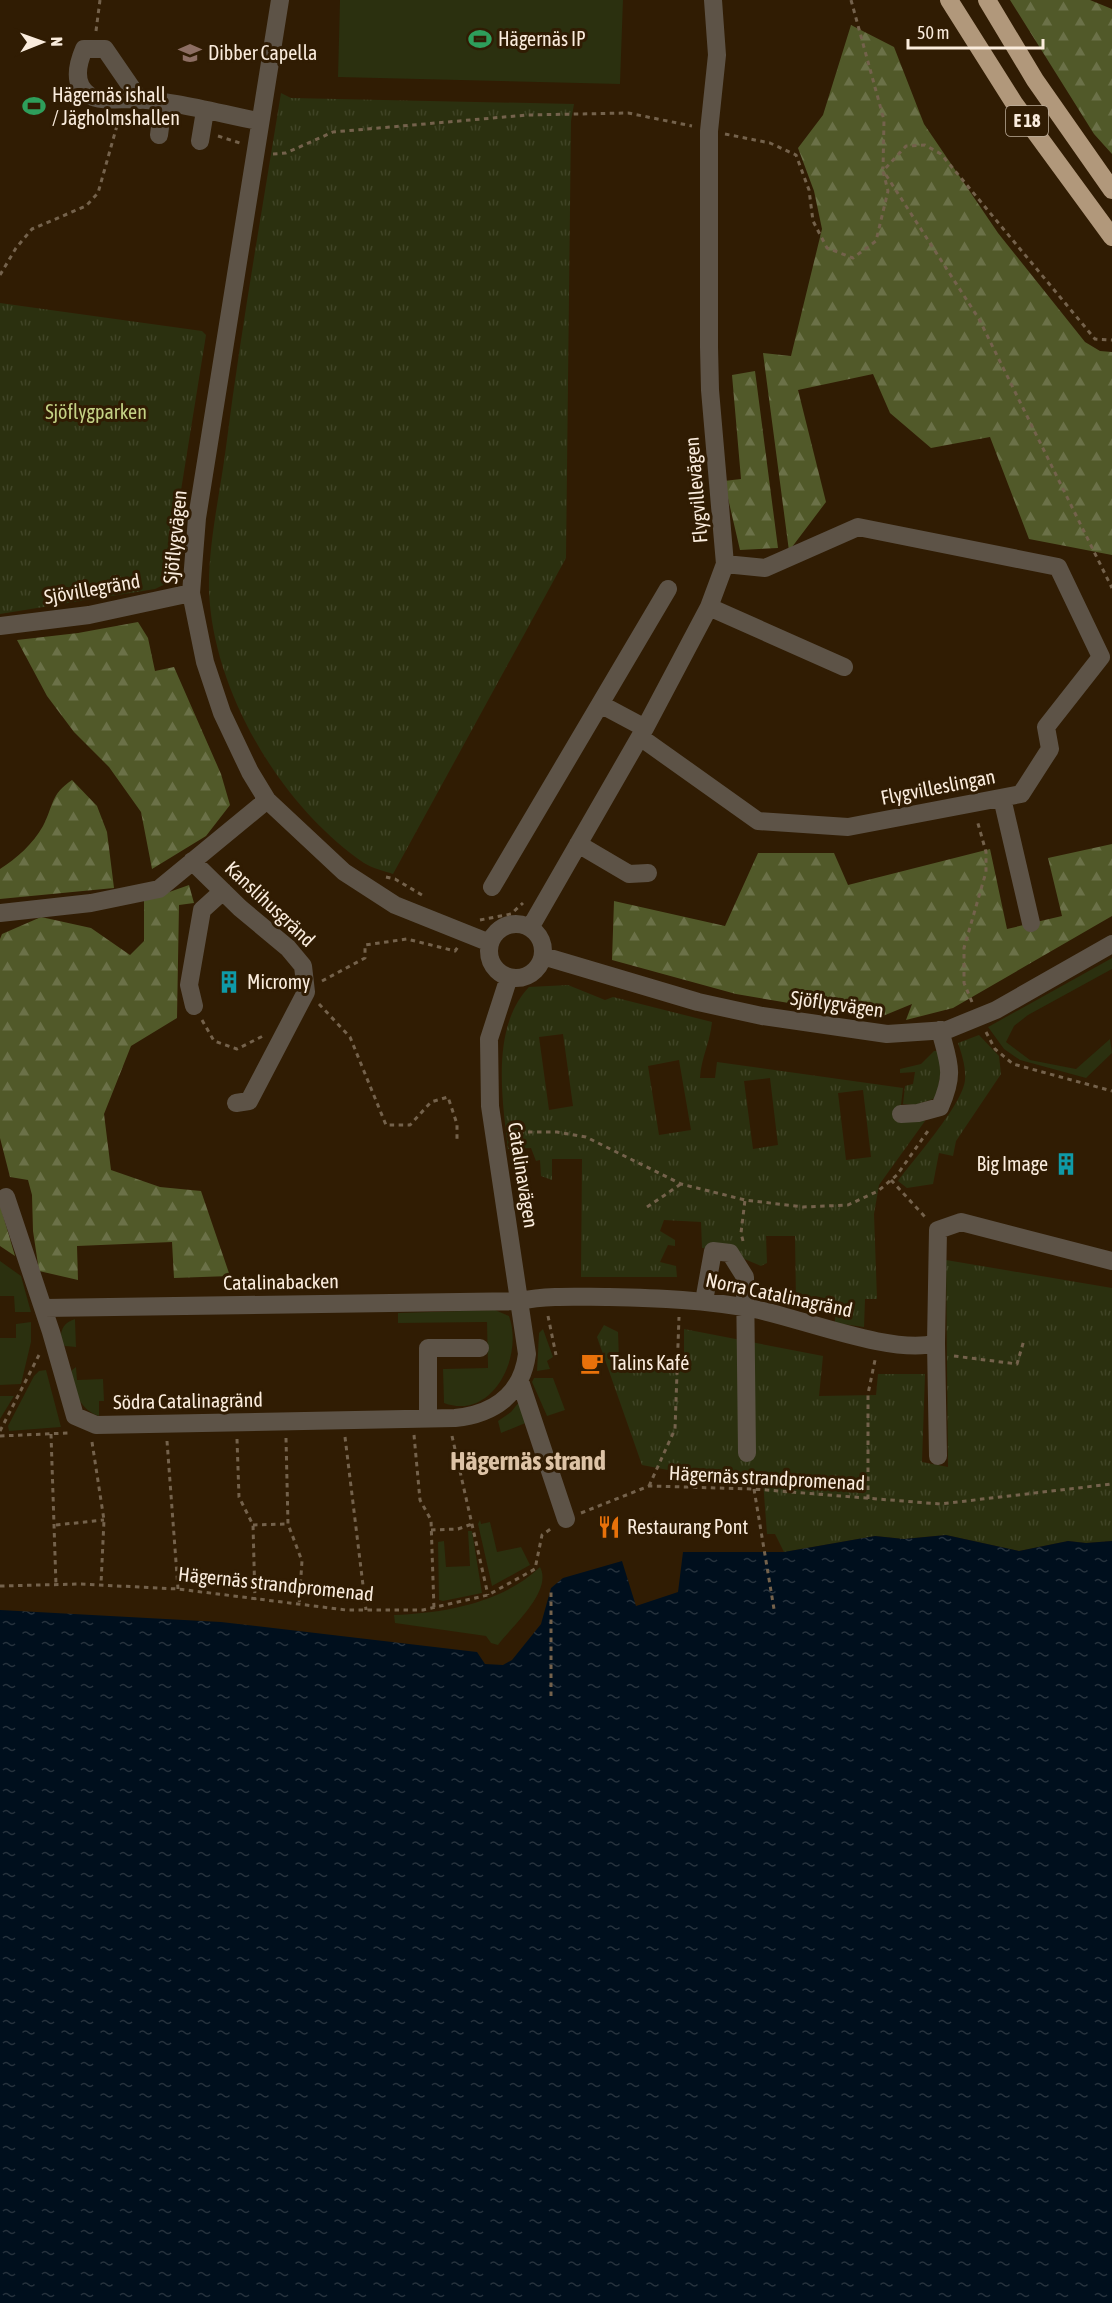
<svg xmlns="http://www.w3.org/2000/svg" width="1112" height="2303" font-family="'Asap Condensed',sans-serif">
<defs>
<pattern id="forest-firs" width="22" height="20" patternUnits="userSpaceOnUse" patternTransform="scale(1.5)"><rect width="22" height="20" fill="#515929"/><path d="M5 1l3.5 6h-7zM16 11l3.5 6h-7z" fill="#6b7148"/></pattern>
<pattern id="park-tufts" width="24" height="20" patternUnits="userSpaceOnUse" patternTransform="scale(1.5)"><rect width="24" height="20" fill="#2b300f"/><path d="M3 7l-1-3M5 7V3M7 7l1-3M15 17l-1-3M17 17v-4M19 17l1-3" fill="none" stroke="#404426"/></pattern>
<pattern id="water-ripples" width="26" height="14" patternUnits="userSpaceOnUse" patternTransform="scale(1.5)"><rect width="26" height="14" fill="#000f1d"/><path d="M2 4q2-2 4 0t4 0M15 11q2-2 4 0t4 0" fill="none" stroke="#26323d"/></pattern>
</defs>
<rect width="100%" height="100%" fill="#301c03"/>
<path fill="#2b300f" d="M340,0H623L620,84L338,77Z
M1112,958V969L1028,1015L1014,1026L1006,1042L1030,1060L1076,1069L1110,1039L1112,1053L1086,1078L1020,1060L1004,1049L988,1027Z
M0,1261L21,1276L31,1312H15L14,1296H0Z
M495,1310L509,1316C524,1357 492,1421 444,1403L443,1369L488,1368L487,1322L398,1323V1313Z
M75,1319L76,1347L65,1346L61,1342C60,1330 63,1323 75,1319Z
M31,1322V1342L21,1384L0,1385V1338H16V1324Z
M543,1329L553,1357L547,1361L550,1369L537,1371L539,1333Z
M76,1367L77,1380L103,1379L104,1401H99V1416C81,1411 70,1388 72,1370Z
M46,1370L61,1427L9,1431L8,1426L34,1376L39,1371Z
M534,1378H553L565,1410L547,1416L532,1382Z
M0,1396H14L0,1419Z
M519,1402L528,1422L501,1433L498,1421L511,1412Z
M480,1520L481,1524L490,1522L497,1552L521,1547L530,1565L492,1586L478,1524Z
M468,1531H472L482,1593L443,1601L439,1600L438,1542L444,1541L446,1567L470,1566Z
M540,1567C553,1591 512,1626 498,1645L491,1643L486,1636L395,1623L394,1615C445,1613 502,1603 540,1567Z"/>
<path fill="url(#forest-firs)" d="M1010,0H1090L1112,9V154L1094,134Z
M851,25L894,47L924,124L998,233L1085,342L1100,351L1112,352V555L1029,539L990,437L931,448L890,413L873,374L798,390L826,502L789,551L763,353L791,356L822,229L814,191L798,148L823,115Z
M755,371L778,548L740,550L724,481L741,479L732,375Z
M138,622L148,638L155,671L174,667L221,774L230,805L206,836L152,869L141,812L109,767L74,732L47,696L17,640L78,633Z
M72,780L97,806L107,832L114,888L0,899V869C17,858 33,844 43,826C54,805 50,795 72,780Z
M1112,844V916L953,1008L906,1020L912,1004L878,1018L736,994L612,960L614,901L725,926L758,853H834L848,885L990,849L1007,929L1062,916L1048,858Z
M189,885L194,903L179,905L177,1018L131,1046L104,1114L111,1170L160,1187L201,1191L230,1276L174,1278L172,1242L77,1246L78,1280L39,1271L33,1231L32,1195L28,1180L10,1177L0,1138V939L2,934L41,917L91,928L130,955L144,941V901Z
M0,1205L15,1256L0,1246Z"/>
<path fill="url(#park-tufts)" fill-rule="evenodd" d="M281,93L291,98L574,104L571,121L566,558L393,874C384,871 372,868 364,863C281,806 213,692 209,591C208,544 220,494 226,447C241,329 262,211 281,93Z
M0,303L202,331L206,335L173,540L177,565L174,580L155,589L0,614Z
M568,985L605,1000L613,997L712,1022C710,1043 701,1058 700,1078H715L717,1062L903,1088L899,1122L925,1121L879,1185L874,1214L877,1299H865L864,1327L835,1323V1300H796L795,1236H766L767,1263L761,1266L721,1249L702,1248L701,1222L664,1220L660,1231L675,1240V1246L668,1245L660,1262L676,1266L677,1277H581L582,1159H552V1180L541,1176L540,1160L536,1161L531,1148L508,1149C502,1098 491,1027 529,987ZM563,1034L573,1106L549,1110L539,1037ZM679,1060L691,1130L659,1135L648,1066ZM770,1078L778,1145L753,1149L744,1081ZM863,1090L871,1157L846,1160L838,1093Z
M979,1035L999,1056L1001,1074L956,1141L953,1156L939,1153L933,1184L907,1188L898,1181C914,1159 963,1104 965,1080C966,1067 962,1055 958,1043Z
M934,1051H939L942,1066L936,1098L915,1105L903,1104L905,1086L913,1084L915,1072L900,1073V1069L921,1064Z
M946,1260L1112,1288V1541L1086,1543L1068,1541L1019,1551L946,1535L904,1539L875,1536L784,1552L775,1534H767L763,1481L675,1483L673,1471L642,1465L597,1337L604,1325L618,1332L619,1360L684,1361V1329L823,1356L819,1396L876,1395L878,1374H925L922,1462L948,1467Z"/>
<path fill="url(#water-ripples)" d="M946,1535L1019,1551L1068,1541L1086,1543L1112,1541V2303H0V1610L221,1622L477,1652L485,1664L503,1665L512,1660L541,1624L551,1588L563,1578L622,1561L636,1606L678,1592L683,1552H784L875,1536L904,1539Z"/>
<g fill="none" stroke-linecap="round" stroke-linejoin="round">
<path stroke="#74624c" stroke-width="3" stroke-dasharray="4.5 4.5" stroke-linecap="butt" d="M851,0L884,120L883,169
M96,31L100,0
M118,122L143,126
M725,134L770,143L796,155L809,190L813,221L827,248L853,258L876,241L888,191L883,171L906,146L925,145L941,154L1095,339L1112,340
M218,136L240,143
M273,154L286,153L333,132L527,115L628,113L692,126
M886,175L979,319L1112,588
M0,275L16,248L32,229L86,206L98,193L118,122L124,116
M386,877L395,879L422,895
M480,920L511,914L523,903
M322,981L365,958V945L407,939L455,951L458,947
M972,1002L964,983V948L986,872V852L977,820
M319,1004L350,1037L386,1125H410L431,1102L448,1097L457,1124V1139
M202,1020L214,1041L237,1049L263,1036
M986,1032L995,1049L1013,1064L1112,1091
M510,1132H557L586,1137L681,1184L745,1200L803,1207L848,1205L878,1191L897,1175L930,1128
M891,1180L926,1218
M647,1207L681,1184
M743,1241L741,1233L745,1200
M548,1316L556,1355
M954,1356L1017,1364L1024,1340
M0,1431L39,1355
M51,1434L56,1585
M414,1435L420,1500L431,1520L434,1609
M0,1436L68,1433
M452,1436L488,1595
M345,1437L366,1610
M286,1438L288,1524L302,1561L299,1605
M237,1439L239,1497L253,1525L255,1600
M167,1441L178,1589
M92,1442L104,1520L101,1584
M649,1486L675,1429L679,1317
M754,1489L774,1609
M868,1499V1394L875,1360
M581,1513L649,1486L754,1489L940,1504L1112,1484
M56,1525L104,1520
M253,1525L287,1524
M431,1530L458,1529L472,1524
M0,1586L79,1584L178,1589L346,1610H423L488,1595L535,1569L542,1535L552,1528
M551,1696V1588"/>
<path stroke="#5d5347" stroke-width="18" d="M280,0L197,518L191,593L205,662L222,713L250,772L267,800L344,872L395,905L490,943
M140,100L105,49H84C78,63 72,84 89,95C99,102 118,99 130,99C172,100 217,113 258,121
M159,135L163,104
M200,141L205,111
M709,607L844,667
M0,626L89,615L191,593
M600,704L645,728
M640,737L758,821L848,827L1021,794L1050,749L1046,727L1101,657L1058,567L858,527L765,568L725,564
M1002,798L1031,923
M578,844L629,874L648,873
M192,861L240,908L288,948L303,966L306,992L249,1101L236,1103
M492,887L668,589
M0,913L91,903L159,889L267,800
M489 951a27 27 0 1 1 54 0a27 27 0 1 1-54 0Z
M530,928L645,728L709,607L725,564L710,390L709,347V131L717,55L713,0
M543,956L698,1002L762,1016L887,1034L947,1030L996,1010L1112,944
M194,1006L189,985L202,910L223,891
M901,1114L918,1113L940,1107C955,1073 949,1064 940,1030
M6,1197L51,1332L75,1416L96,1425L455,1418C494,1414 522,1394 527,1354L490,1106L489,1039L509,977
M704,1301L713,1251L730,1253L745,1277L747,1453
M44,1308L519,1301C549,1295 579,1297 609,1297C659,1298 706,1300 754,1309C800,1318 895,1356 936,1343L938,1230L961,1222L1112,1261
M936,1343L938,1456
M520,1381L566,1519
M428,1418V1348H480"/>
<path stroke="#b1987b" stroke-width="18" d="M949,0L1014,103L1112,237
M987,0L1035,80L1112,190"/>
</g>
<defs>
<g id="stadium-bare" transform="scale(1.8)"><path d="M0-5a6.5 5 0 1 0 0 10a6.5 5 0 1 0 0-10ZM-3.5-1.8h7v3.6h-7Z" fill="#2e9e5b" stroke="#301c03" stroke-width="2.5" paint-order="stroke"/></g>
<g id="school-bare" transform="scale(1.8)"><path d="M0-5L7-2L0 1L-7-2ZM-4 1L0 2.5L4 1V4Q0 6-4 4Z" fill="#8d6e63" stroke="#301c03" stroke-width="2.5" paint-order="stroke"/></g>
<g id="building-bare" transform="scale(1.8)"><path d="M-4-6H4V6H1V3H-1V6H-4ZM-2.5-4.3h1.7v1.8h-1.7ZM.8-4.3h1.7v1.8H.8ZM-2.5-1h1.7V.8h-1.7ZM.8-1h1.7V.8H.8Z" fill="#0f9aa8" stroke="#301c03" stroke-width="2.5" paint-order="stroke"/></g>
<g id="cafe-bare" transform="scale(1.8)"><path d="M-5.5-4.5H6V0H3Q3 3.5 0 3.5H-2.5Q-5.5 3.5-5.5 0ZM3-3.2v2h1.7v-2ZM-6 4.5H4V6H-6Z" fill="#e8710a" stroke="#301c03" stroke-width="2.5" paint-order="stroke"/></g>
<g id="restaurant-bare" transform="scale(1.8)"><path d="M-5-6h1v4h1v-4h1v4h1v-4h1v5L-1.5 .5V6h-2V.5L-5-1ZM5-6V6H3V1.5H1.5Q1.5-4 5-6Z" fill="#e8710a" stroke="#301c03" stroke-width="2.5" paint-order="stroke"/></g>
</defs>
<g fill-rule="evenodd">
<use href="#stadium-bare" x="480" y="39"/>
<use href="#school-bare" x="190" y="53"/>
<use href="#stadium-bare" x="34" y="106"/>
<use href="#building-bare" x="229" y="982"/>
<use href="#building-bare" x="1066" y="1164"/>
<use href="#cafe-bare" x="592" y="1363"/>
<use href="#restaurant-bare" x="609" y="1527"/>
</g>
<g text-anchor="middle" stroke-width="6" stroke-linejoin="round" paint-order="stroke">
<rect fill="#301c03" stroke="#bdae9c" stroke-width="1.5" x="1006" y="106" width="42" height="30" rx="4.5"/>
<g font-size="18" font-weight="bold" fill="#faecdd">
<text x="1027" y="127">E 18</text>
</g>
<g font-size="20" fill="#faecdd" stroke="#301c03" text-anchor="start">
<text x="498" y="46">Hägernäs IP</text>
<text x="208" y="60">Dibber Capella</text>
<text x="52" y="102">Hägernäs ishall<tspan x="52" dy="23">/ Jägholmshallen</tspan></text>
<text x="247" y="989">Micromy</text>
<text x="1048" y="1171" text-anchor="end">Big Image</text>
<text x="610" y="1370">Talins Kafé</text>
<text x="627" y="1534">Restaurang Pont</text>
</g>
<g font-size="20" fill="#c4d285" stroke="#301c03">
<text x="96" y="419">Sjöflygparken</text>
</g>
<g font-size="20" fill="#faecdd" stroke="#301c03">
<text transform="translate(696 490) rotate(-95)" y="7">Flygvillevägen</text>
<text transform="translate(175 537) rotate(-84)" y="7">Sjöflygvägen</text>
<text transform="translate(92 589) rotate(-10)" y="7">Sjövillegränd</text>
<text transform="translate(938 787) rotate(-11)" y="7">Flygvilleslingan</text>
<text transform="translate(270 904) rotate(43)" y="7">Kanslihusgränd</text>
<text transform="translate(837 1004) rotate(8)" y="7">Sjöflygvägen</text>
<text transform="translate(523 1175) rotate(81)" y="7">Catalinavägen</text>
<text transform="translate(281 1282) rotate(-1)" y="7">Catalinabacken</text>
<text transform="translate(779 1295) rotate(12)" y="7">Norra Catalinagränd</text>
<text transform="translate(188 1401) rotate(-1)" y="7">Södra Catalinagränd</text>
<text transform="translate(767 1478) rotate(3)" y="7">Hägernäs strandpromenad</text>
<text transform="translate(276 1584) rotate(6)" y="7">Hägernäs strandpromenad</text>
</g>
<g font-size="26" font-weight="bold" fill="#ddc3a6" stroke="#301c03">
<text x="528" y="1470">Hägernäs strand</text>
</g>
</g>
<g transform="translate(42 42) rotate(89)" stroke="#301c03" stroke-width="4.5" paint-order="stroke">
<path d="M0-4.5L10 22L0 15L-10 22Z" fill="#faecdd"/>
<text y="-9" font-size="16" font-weight="bold" text-anchor="middle" fill="#faecdd">N</text>
</g>
<path d="M908 39v9h135v-9" fill="none" stroke="#faecdd" stroke-width="3"/>
<text x="917" y="39" font-size="18" fill="#faecdd" stroke="#301c03" stroke-width="4.5" paint-order="stroke">50 m</text>
</svg>
